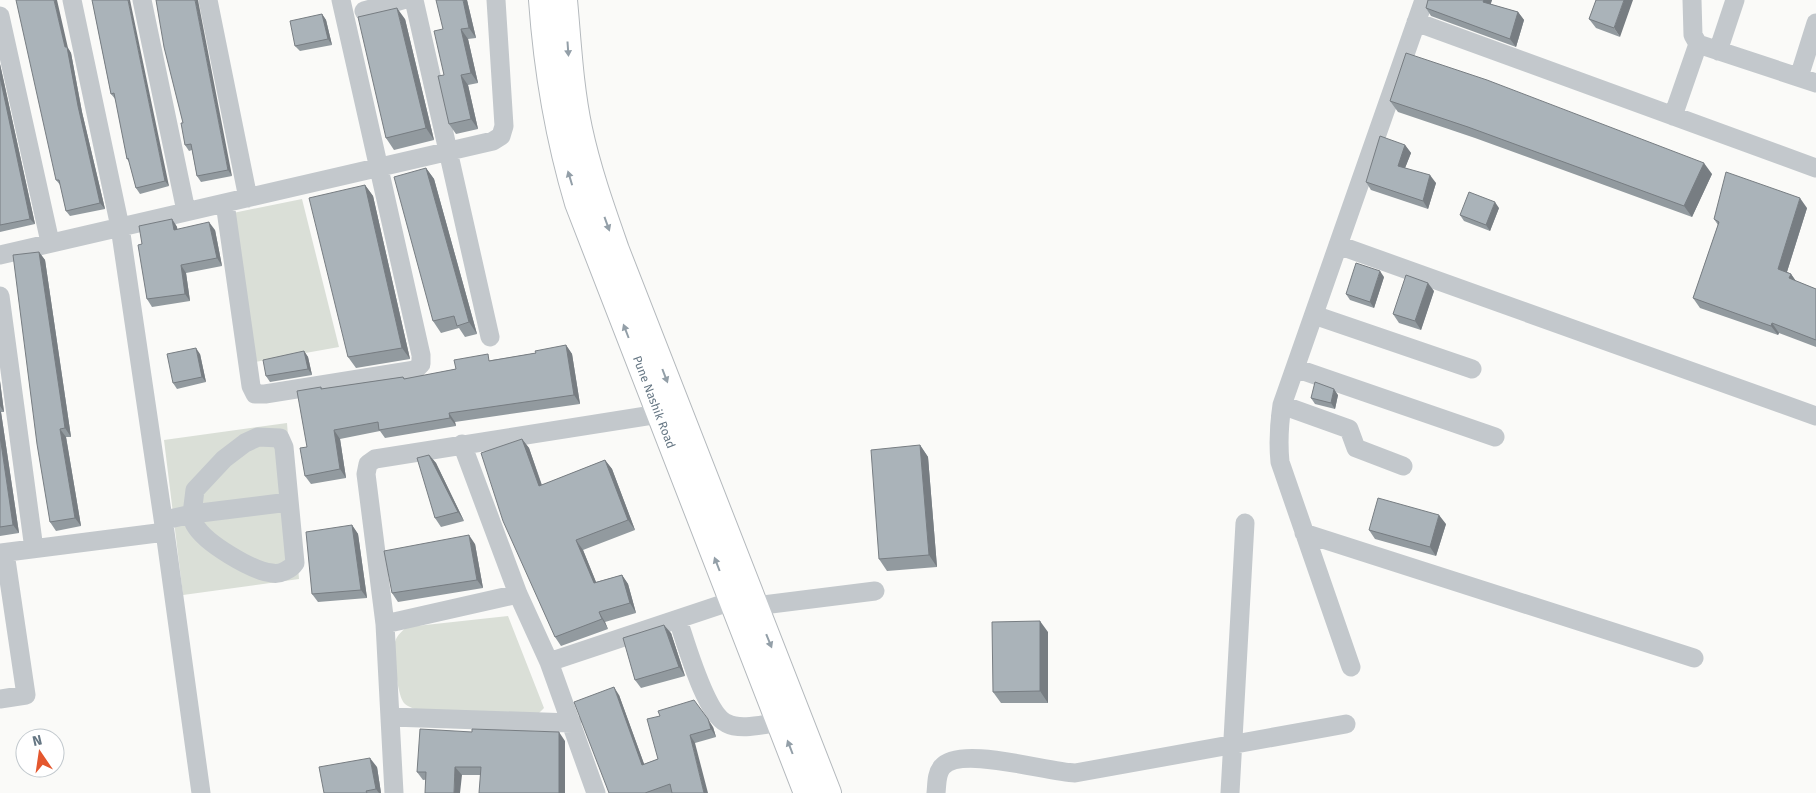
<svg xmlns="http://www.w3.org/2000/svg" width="1816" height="793" font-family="'Fira Sans',sans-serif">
<rect width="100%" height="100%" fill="#fafaf8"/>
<path fill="#dadfd7" d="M302,199L339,347L255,362L233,213Z
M287,423L299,579L183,595L164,440Z
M508,616L544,708L539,713L421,711C415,709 408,707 404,703C397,695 393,652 395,642C397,635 402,631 407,627Z"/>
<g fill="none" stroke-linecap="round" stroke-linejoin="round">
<g stroke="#b4b9bd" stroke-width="28">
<path id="highway" d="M542,0C547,70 558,136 578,203L807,793
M564,0C568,43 570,87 579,129C588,171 602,210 616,250L828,793"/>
</g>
<path stroke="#c3c8cc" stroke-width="19" d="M142,0L186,211
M208,0L248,198
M414,0L490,337
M1692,0L1693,35L1698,44L1816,83
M364,11L402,0
M0,16L50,242
M1416,22L1816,168
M1718,51L1735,0
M1799,77L1816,23
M1673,116L1698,44
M225,203L251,386L255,394H265L415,370L421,364V355L341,0
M1338,245L1816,416
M0,255L493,141L501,136L504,126L496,0
M0,296L34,549
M1314,315L1472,369
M1295,368L1495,437
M1282,405L1349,429L1356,448L1403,466
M462,444L518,594L549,662L596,793
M165,520L192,514L195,490L224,459L245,443L258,437L280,438L284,447L295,563C291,569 280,575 272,573C252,571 205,543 195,525C193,522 193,517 192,514L289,502
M165,532L201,793
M1304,533L1694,658
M0,553L165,532L120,227L72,0
M755,606L875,591
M678,620C686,643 705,713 726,723C741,731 764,724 780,722
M385,624L518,594
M549,662L732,601
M1351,667L1280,462C1278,442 1279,425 1282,405L1424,0
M0,699L26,695L5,553
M391,717L572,723
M394,793L385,624L366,474L368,464L375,459L659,414
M936,793C937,785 936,774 942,767C960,745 1046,772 1075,773L1346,724
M1230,793L1245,523"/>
<use href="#highway" stroke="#fff" stroke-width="26"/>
</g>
<path fill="#929a9f" d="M92,0L169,186L140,194L136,188L130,163L127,159L116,100L111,94Z
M156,0L232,176L201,182L197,176L192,150L189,151L185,145L183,123Z
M467,0L476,38L468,39L478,83L468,85L478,129L456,134L449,124L444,75L443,29Z
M1428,0H1492L1490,4L1518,12L1524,20L1516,47L1431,16L1426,8Z
M1596,0L1620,37L1596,28L1589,19Z
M322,14L326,20L332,45L300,51L295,46Z
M405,19L434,140L394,150L386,138Z
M68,48L71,53L82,112L105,209L70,216L66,211L61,186L56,180Z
M0,64L35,224L0,232Z
M1390,101L1712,174L1692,217L1475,138L1398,112Z
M1405,145L1411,153L1405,168L1436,183L1428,209L1371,190L1366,182Z
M426,168L434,179L477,334L465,337L459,328L441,333L433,321Z
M365,185L373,196L410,359L356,368L348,357Z
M1499,208L1490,231L1464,221L1460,215Z
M1807,208L1787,272L1791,274L1796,281L1816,289V347L1779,333L1778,335L1700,308L1693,298L1718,225L1714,219Z
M172,219L177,227V229L215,230L222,266L186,273L190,301L152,307L147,299L142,244Z
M39,252L45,260L71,437H66L81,526L56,531L50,522Z
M1384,277L1374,308L1350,300L1346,294Z
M1434,291L1421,330L1399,323L1393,314Z
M566,345L572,354L580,404L455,422L456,426L385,438L380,431L340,439L346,478L311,484L305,476L307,447L321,387L322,389L403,377L405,379L456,369L492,360L536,353Z
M304,351L308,357L312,375L270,382L266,376Z
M200,354L206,382L177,389L173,383Z
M0,381L4,412H1L19,533L0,536Z
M1338,395L1335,409L1315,404L1311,398Z
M522,439L529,448L542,485L605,460L612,469L635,530L583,550L596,582L622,575L628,584L636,613L605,622L608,629L561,646L555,637Z
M920,445L928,457L937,567L887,571L879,559Z
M429,455L436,463L464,521L441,527L435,518Z
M1446,524L1436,556L1375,539L1369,530Z
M352,525L358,534L367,598L318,602L312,594Z
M475,544L483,588L398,602L392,593Z
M1048,632V703H1001L993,692Z
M671,633L685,676L641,688L635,680Z
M619,695L644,764L658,759L660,716L713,727L716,737L695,743L672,793H609Z
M565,741L481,775H462L423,780L417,772Z
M377,767L381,793H324Z"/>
<path fill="#777d82" d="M54,0H57L68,48L71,53L82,112L105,209L100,203Z
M128,0H130L169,186L165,181Z
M195,0H198L232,176L228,170Z
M463,0H467L476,38L469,28Z
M1484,0H1492L1489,10L1483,2Z
M1624,0H1633L1620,37L1614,28Z
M397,8L405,19L434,140L426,128Z
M1518,12L1524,20L1516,47L1510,39Z
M322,14L326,20L332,45L328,39Z
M461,29L468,39L478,83L471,73Z
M0,64L35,224L30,219L0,77Z
M461,75L468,85L478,129L471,119Z
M1405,145L1411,153L1403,173L1398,166Z
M1704,163L1712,174L1692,217L1684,206Z
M426,168L434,179L477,334L469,322Z
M1430,175L1436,183L1428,209L1423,201Z
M365,185L373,196L410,359L402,348Z
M1800,198L1807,208L1785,278L1778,269Z
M1495,202L1499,208L1490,231L1486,225Z
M172,219L177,227L179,237L174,230Z
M209,222L215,230L222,266L217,258Z
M39,252L45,260L71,437L65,428Z
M181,265L186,273L190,301L185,294Z
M1380,271L1384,277L1374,308L1370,302Z
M1791,274L1797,283L1789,278Z
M1428,283L1434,291L1421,330L1415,321Z
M1772,323L1779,333L1778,335L1771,326Z
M566,345L572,354L580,404L574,395Z
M196,348L200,354L206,382L202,377Z
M304,351L308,357L312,375L308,369Z
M0,381L4,412L0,406Z
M1334,389L1338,395L1335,409L1331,403Z
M0,411L1,412L19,533L13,525L0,436Z
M449,413L455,422L456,426L450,418Z
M60,429L66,437L81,526L75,518Z
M334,430L340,439L346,478L340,469Z
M522,439L529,448L545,495L539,486Z
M920,445L928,457L937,567L929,555Z
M429,455L436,463L464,521L458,512Z
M605,460L612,469L635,530L628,520Z
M1439,515L1446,524L1436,556L1430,547Z
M352,525L358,534L367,598L361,590Z
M469,535L475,544L483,588L477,580Z
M576,540L583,550L600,592L594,583Z
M622,575L628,584L636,613L630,603Z
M599,612L605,622L608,629L602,619Z
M1040,621L1048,632V703L1040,691Z
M664,625L671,633L685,676L679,667Z
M614,687L619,695L647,772L642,765Z
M708,719L713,727L716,737L711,729Z
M559,732L565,741V793H559Z
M690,735L695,743L708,793H704Z
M370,758L377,767L381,793H379L376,789Z
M455,767L462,775L460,793H454Z"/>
<path fill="#aab3b9" stroke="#777d82" d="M16,0H54L65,47H67L78,106L100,203L66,211L59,180H56Z
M92,0H128L165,181L136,188L128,158L127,159L114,93L111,94Z
M156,0H195L228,170L197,176L191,144L185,145L181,123H183L164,47Z
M436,0H463L469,28L461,29L471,73L461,75L471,119L449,124L438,76L444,75L434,31L443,29Z
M1428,0H1484L1483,2L1518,12L1510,39L1426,8Z
M1596,0H1624L1614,28L1589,19Z
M397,8L426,128L386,138L358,17Z
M322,14L328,39L295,46L290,21Z
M1406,53L1487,80L1704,163L1684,206L1468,127L1390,101Z
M0,77L30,219L0,225Z
M1380,136L1405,145L1398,166L1430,175L1423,201L1366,182Z
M426,168L469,322L457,326L454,316L433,321L394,177Z
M1726,172L1800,198L1778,269L1791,274L1789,278L1816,289V340L1772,323L1771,326L1693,298L1719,222L1714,219Z
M365,185L402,348L348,357L309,198Z
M1469,192L1495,202L1486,225L1460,215Z
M172,219L174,230L209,222L217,258L181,265L185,294L147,299L138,245L142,244L139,226Z
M39,252L65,428L60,429L75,518L50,522L37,444L13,255Z
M1356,263L1380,271L1370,302L1346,294Z
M1406,275L1428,283L1415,321L1393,314Z
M566,345L574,395L449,413L450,418L379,430L378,422L334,430L340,469L305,476L300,448L307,447L297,391L321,387V389L403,377L404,379L456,369L454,360L488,354L489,361L536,353L535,351Z
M196,348L202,377L173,383L167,354Z
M304,351L308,369L266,376L263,360Z
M1315,382L1334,389L1331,403L1311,398Z
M0,436L13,525L0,527Z
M522,439L539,486L605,460L628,520L576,540L594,583L622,575L630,603L599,612L602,619L555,637L503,521L481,453Z
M920,445L929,555L879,559L871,450Z
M429,455L458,512L435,518L417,458Z
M1378,498L1439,515L1430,547L1369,530Z
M352,525L361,590L312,594L306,532Z
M469,535L477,580L392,593L384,551Z
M1040,621V691L993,692L992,622Z
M664,625L679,667L635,680L623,638Z
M614,687L642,765L658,759L647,719L660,716L658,711L694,700L708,719L711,729L690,735L704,793H672L670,784L645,793H609L574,702Z
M420,729L472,732V729L559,732V793H479L481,767H455L454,793H425L426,772H417Z
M370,758L376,789L366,791L367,793H324L319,767Z"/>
<defs><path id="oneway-solid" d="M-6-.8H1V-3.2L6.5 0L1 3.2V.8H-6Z" transform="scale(1.25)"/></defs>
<g fill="#939fa8">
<use href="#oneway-solid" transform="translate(568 49) rotate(86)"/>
<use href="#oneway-solid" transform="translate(570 178) rotate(-107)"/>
<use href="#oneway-solid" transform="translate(607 224) rotate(70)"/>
<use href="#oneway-solid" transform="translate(626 331) rotate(-111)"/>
<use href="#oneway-solid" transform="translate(665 376) rotate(69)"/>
<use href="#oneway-solid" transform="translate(717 564) rotate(-111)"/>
<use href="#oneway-solid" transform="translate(769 641) rotate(68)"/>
<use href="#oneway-solid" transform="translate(790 747) rotate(-111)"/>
</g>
<g text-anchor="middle" stroke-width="5" stroke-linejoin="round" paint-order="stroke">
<g font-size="12" fill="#657683" stroke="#fff">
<text transform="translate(654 402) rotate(69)" y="4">Pune Nashik Road</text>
</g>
</g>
<g transform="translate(40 753) rotate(347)"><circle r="24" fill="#ffffff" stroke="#c1c8cd"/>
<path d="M0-4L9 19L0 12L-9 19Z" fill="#e4572e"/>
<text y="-8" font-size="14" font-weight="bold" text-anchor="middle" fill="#657683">N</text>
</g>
</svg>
